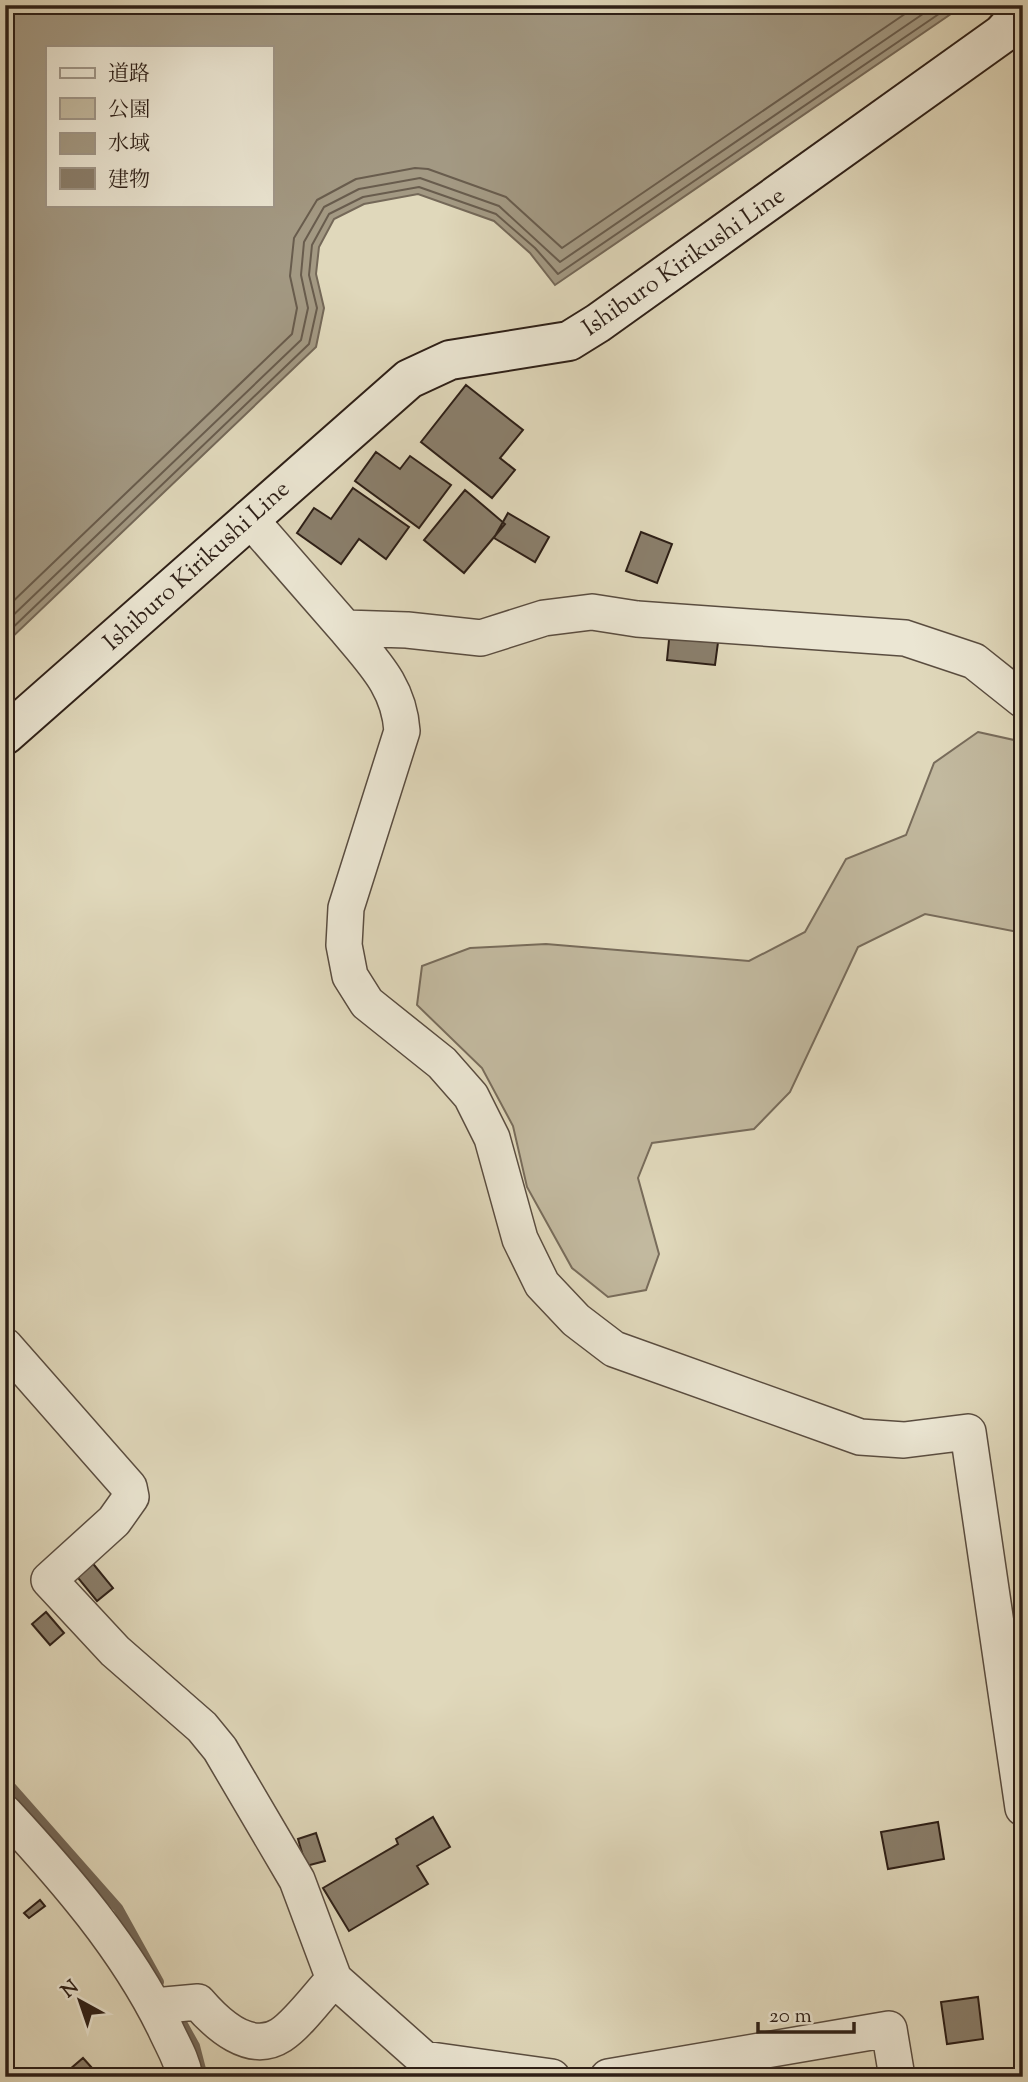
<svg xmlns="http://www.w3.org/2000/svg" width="1028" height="2082" font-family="'Sorts Mill Goudy','Noto Serif JP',serif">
<rect width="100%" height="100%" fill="#e0d8bb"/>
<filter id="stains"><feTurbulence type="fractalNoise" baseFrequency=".00286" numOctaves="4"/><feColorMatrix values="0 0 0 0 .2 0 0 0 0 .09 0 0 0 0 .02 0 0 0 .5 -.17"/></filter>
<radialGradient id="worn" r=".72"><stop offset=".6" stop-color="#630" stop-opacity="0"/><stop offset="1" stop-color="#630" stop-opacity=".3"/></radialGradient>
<path fill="#c2b99f" stroke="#786c5b" stroke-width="2" d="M978,732L1023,742V933L925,914L858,947L790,1092L754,1129L652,1143L638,1178L659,1254L646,1290L608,1297L572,1268L527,1187L513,1126L482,1068L417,1005L422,966L470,948L546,944L749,961L805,932L846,859L906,835L934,763Z"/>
<path fill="#a39983" stroke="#746858" stroke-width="2" fill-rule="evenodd" d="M5,5H964L555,285L530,253L494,221L418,194L364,204L334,219L319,247L316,274L324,308L316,347L5,644ZM47,47H271V205H47Z"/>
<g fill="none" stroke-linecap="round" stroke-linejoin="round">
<path stroke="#685c4d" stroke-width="2" d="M5,609L292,334L297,308L290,276L294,238L317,200L356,179L415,168L428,169L506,197L562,248L918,5
M5,623L301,340L308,308L301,275L304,242L324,207L359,189L420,178L499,206L560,262L936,5
M5,635L309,344L317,308L309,275L312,245L329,214L363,197L419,187L496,214L535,248L558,274L952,5"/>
<path stroke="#746858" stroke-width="10" d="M5,1780L118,1908L159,1982
M175,2010L195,2046L203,2077"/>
</g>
<path fill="#8a7f6c" stroke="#2d1f17" stroke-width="2" d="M466,385L523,430L500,458L515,470L492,498L421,442Z
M376,452L400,469L410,456L451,485L419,528L355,481Z
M353,488L409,527L386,559L359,539L341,564L297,533L314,508L331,519Z
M465,490L505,524L464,573L424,540Z
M508,513L549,537L535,562L494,538Z
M641,532L672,544L657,583L626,571Z
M670,630L719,635L715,665L667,660Z
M90,1560L113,1588L97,1601L74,1573Z
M46,1612L64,1633L50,1645L32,1624Z
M433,1817L450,1847L417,1866L428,1884L349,1931L323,1888L398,1844L396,1839Z
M938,1822L944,1859L888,1869L881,1832Z
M316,1833L325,1861L306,1866L298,1839Z
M40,1900L45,1906L29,1918L24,1913Z
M978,1997L983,2039L947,2044L941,2002Z
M83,2058L92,2068L81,2077H74L69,2070Z"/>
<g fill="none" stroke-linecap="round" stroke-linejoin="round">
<g stroke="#5a4d40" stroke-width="38">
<path id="street" d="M249,518L345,628L407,630L481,638L544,618L592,612L637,619L905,638L974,661L1023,700
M345,628C373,662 399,686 402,731L346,908L344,945L350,976L367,1003L442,1063L471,1096L492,1138L520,1239L542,1284L576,1320L614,1349L860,1437L904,1440L968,1432L1023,1808
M5,1346L129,1487L131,1497L114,1521L49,1580L115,1651L202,1727L220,1749L297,1880L334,1979
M5,1813C65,1878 126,1948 165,2028C172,2044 182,2059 185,2077
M154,2006L198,2002C217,2024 250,2055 281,2035C298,2024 319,1995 334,1979L424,2059L552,2077
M608,2077L889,2029L897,2077"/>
</g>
<g stroke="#2d1f17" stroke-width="42">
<path id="secondary" d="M5,735L409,379L450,360L569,341L598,323L1002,34L1023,11"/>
</g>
<use href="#street" stroke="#ebe6d3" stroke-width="35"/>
<use href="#secondary" stroke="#ebe6d3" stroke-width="38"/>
</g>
<g text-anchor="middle" stroke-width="7" stroke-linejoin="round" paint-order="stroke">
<g font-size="24" fill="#2d1f17" stroke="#ebe6d3">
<text transform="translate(683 261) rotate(-35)" y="8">Ishiburo Kirikushi Line</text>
<text transform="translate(196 565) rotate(-42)" y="8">Ishiburo Kirikushi Line</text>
</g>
</g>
<rect width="1028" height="2082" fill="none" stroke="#e0d8bb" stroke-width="28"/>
<rect x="7" y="7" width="1014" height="2068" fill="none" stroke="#2d1f17" stroke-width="3.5"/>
<rect x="14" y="14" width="1000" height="2054" fill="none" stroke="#2d1f17" stroke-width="2"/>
<rect x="46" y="46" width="228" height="161" fill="#ebe6d3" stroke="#9f9688" stroke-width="2"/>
<rect x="60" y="68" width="35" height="10" fill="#ebe6d3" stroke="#9f9688" stroke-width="2"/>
<text x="108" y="80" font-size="21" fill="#2d1f17">道路</text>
<rect x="60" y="98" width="35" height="21" fill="#c2b99f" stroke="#9f9688" stroke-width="2"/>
<text x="108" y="116" font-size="21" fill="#2d1f17">公園</text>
<rect x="60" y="133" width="35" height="21" fill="#a39983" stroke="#9f9688" stroke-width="2"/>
<text x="108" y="150" font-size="21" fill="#2d1f17">水域</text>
<rect x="60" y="168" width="35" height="21" fill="#8a7f6c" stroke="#9f9688" stroke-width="2"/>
<text x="108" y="186" font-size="21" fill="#2d1f17">建物</text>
<g transform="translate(80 2001) rotate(320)" stroke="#ebe6d3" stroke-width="5" paint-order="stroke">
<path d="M0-5L12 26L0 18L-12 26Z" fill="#2d1f17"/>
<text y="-10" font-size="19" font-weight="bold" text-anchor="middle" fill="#2d1f17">N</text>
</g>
<path d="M758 2022v10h96v-10" fill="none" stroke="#2d1f17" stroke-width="3.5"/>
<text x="769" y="2022" font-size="21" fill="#2d1f17" stroke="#ebe6d3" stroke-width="5" paint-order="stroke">20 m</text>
<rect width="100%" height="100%" filter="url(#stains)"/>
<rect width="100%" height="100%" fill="url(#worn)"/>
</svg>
